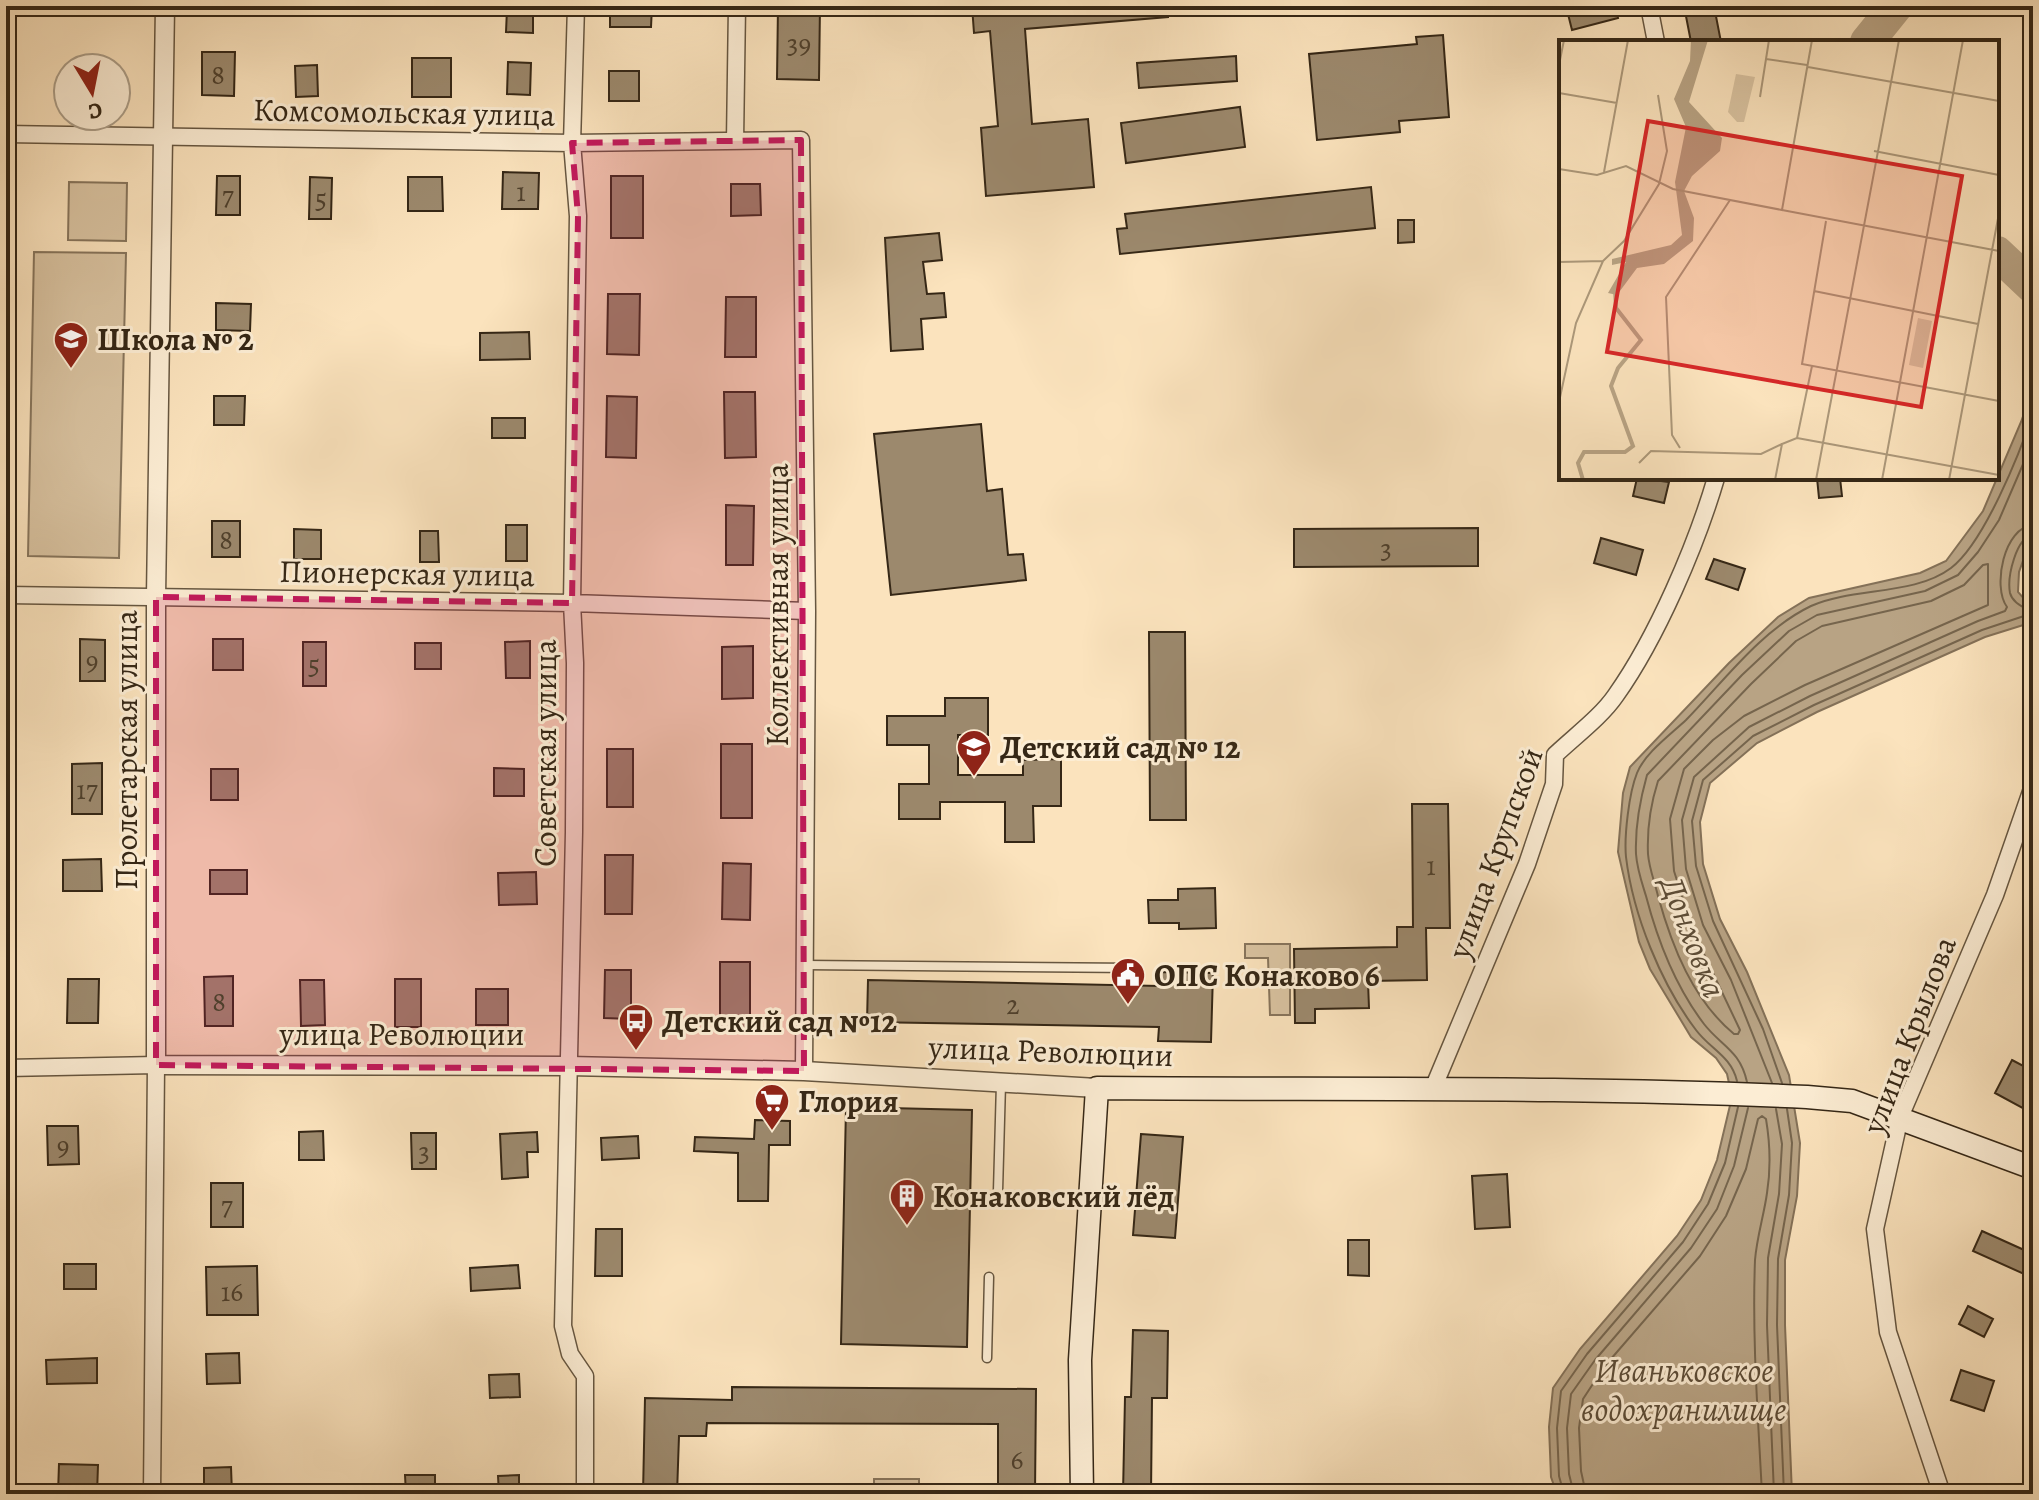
<svg xmlns="http://www.w3.org/2000/svg" width="2039" height="1500" font-family="Alegreya,serif">
<rect width="100%" height="100%" fill="#fbe3bd"/>
<filter id="stains"><feTurbulence type="fractalNoise" baseFrequency=".0025" numOctaves="4"/><feColorMatrix values="0 0 0 0 .2 0 0 0 0 .09 0 0 0 0 .02 0 0 0 .5 -.17"/></filter>
<radialGradient id="worn" r=".72"><stop offset=".6" stop-color="#630" stop-opacity="0"/><stop offset="1" stop-color="#630" stop-opacity=".3"/></radialGradient>
<path fill="#d9c3a1" stroke="#87755c" stroke-width="2" d="M69,182L127,183L126,241L68,240Z
M34,252L126,253L119,558L28,556Z
M1245,944H1290V1015H1270L1268,958H1245Z
M874,1479H919V1494H874Z"/>
<path fill="#b8a384" stroke="#847158" stroke-width="2" d="M2033,388V533L2019,572L2018,592L2025,600L2033,598V622L1985,637L1817,712L1757,743L1710,783L1700,822L1703,864L1720,919L1747,972L1789,1075L1800,1143L1797,1196L1785,1260V1325L1792,1494H1557L1551,1477L1549,1427L1553,1388L1580,1349L1677,1236L1701,1200L1717,1160L1732,1097L1727,1074L1716,1058L1691,1037L1650,969L1639,942L1618,852L1623,793L1630,767L1729,663L1778,617L1809,598L1920,573L1946,561L1983,511L2021,422Z"/>
<g fill="none" stroke-linecap="round" stroke-linejoin="round">
<path stroke="#76654d" stroke-width="2" d="M2033,535C2016,537 2007,577 2010,593C2012,601 2022,607 2029,610L2033,607
M1988,564V605L1805,685L1744,716L1713,740L1684,769L1670,819L1674,871L1693,931L1740,1030L1738,1034H1734C1693,1000 1672,947 1658,896C1655,883 1649,868 1648,854C1647,831 1651,803 1658,781L1751,684L1796,641L1822,626L1931,601L1964,585L1983,565Z
M1737,1081C1731,1056 1710,1049 1696,1030C1661,984 1633,915 1626,857C1624,836 1629,793 1637,773C1645,753 1670,735 1686,720C1724,681 1761,630 1811,606C1853,587 1914,596 1951,568C1984,543 2020,453 2033,413
M1747,1082C1740,1050 1721,1046 1704,1024C1675,986 1658,942 1646,896C1642,883 1637,869 1636,854C1635,829 1640,800 1647,775L1742,675L1789,631L1817,615L1925,591L1958,575L1978,552L1999,520L2033,441
M1772,1083L1731,980L1703,925L1686,869L1682,820L1694,777L1749,727L1810,696L1978,621L2005,611L2007,607C1992,587 2004,527 2033,525
M1782,1083L1763,1029L1713,921L1696,866L1692,821L1703,780L1753,736L1814,705L1982,630L2027,615L2029,612L2033,615
M1564,1494L1559,1476L1557,1428L1561,1391L1587,1354L1683,1242L1708,1204L1725,1163L1738,1107
M1574,1494L1569,1474L1567,1428L1571,1394L1595,1360L1691,1248L1717,1209L1734,1166L1748,1108
M1586,1494L1581,1471L1579,1428L1583,1399L1604,1367L1700,1256L1726,1216L1746,1169L1758,1119L1762,1116L1766,1119C1770,1143 1771,1168 1767,1193C1764,1215 1757,1236 1755,1260C1752,1338 1758,1416 1762,1494
M1774,1494L1767,1325L1768,1258L1779,1194L1782,1144L1776,1109
M1784,1494L1777,1325L1778,1259L1789,1195L1792,1143L1787,1109"/>
<path stroke="#b8a384" stroke-width="34" d="M1867,42L1896,6
M1997,253L2033,287"/>
</g>
<path fill="#9c896d" stroke="#352716" stroke-width="2" d="M610,6H652L651,27H610Z
M778,6H820L819,80L777,79Z
M972,6H1168V17L1025,29L1032,124L1088,119L1094,187L986,196L981,128L998,126L990,31L974,33Z
M1566,6H1615L1618,18L1572,30Z
M1684,6H1714L1721,42H1691Z
M507,9L533,10V33L506,32Z
M1443,35L1449,117L1399,121L1400,132L1317,140L1309,54L1417,44L1416,37Z
M202,52H235L234,96L202,95Z
M1236,56L1237,81L1139,88L1137,63Z
M412,58H451V97H412Z
M508,62L531,63L530,95L507,94Z
M317,65L318,96L296,97L295,66Z
M609,71H639V101H609Z
M1240,107L1245,147L1126,163L1121,123Z
M503,172L539,173L538,209H502Z
M217,176H240V215H216Z
M611,176H643V238H611Z
M310,177L332,178L331,219H309Z
M408,177H442L443,211H408Z
M731,184H760L761,215L731,216Z
M1371,187L1375,228L1120,254L1117,229L1127,228L1125,214Z
M1398,220H1414V242L1398,243Z
M939,233L942,260L923,262L927,294L944,293L946,317L921,319L923,349L891,351L885,238Z
M608,294H640L639,355L607,354Z
M726,297H756V357H725Z
M216,303L251,304L250,331L216,330Z
M529,332L530,359L480,360V333Z
M724,392H755L756,457L725,458Z
M214,396H245L244,425H214Z
M607,396L637,397L636,458L606,457Z
M492,418H525V438H492Z
M981,424L987,491L1002,489L1008,555L1023,554L1026,580L891,595L874,434Z
M1637,478L1669,482L1664,503L1633,496Z
M1817,478H1840L1842,496L1819,498Z
M726,505L754,506L753,565H726Z
M212,521H240V557H212Z
M506,525H527V561H506Z
M1478,528V566L1294,567V529Z
M294,529L321,530V559H294Z
M420,531H438L439,562H420Z
M1601,538L1643,550L1636,575L1594,563Z
M1714,559L1745,569L1738,590L1706,579Z
M1149,632H1185L1186,820H1150Z
M80,639L105,640V681H80Z
M213,639H243V670H213Z
M530,641V678H506L505,642Z
M303,642H326V686H303Z
M415,643H441V669H415Z
M753,646V698L722,699V647Z
M945,698H988V735H958V775H1023V760L1061,759V806H1033L1034,842H1005V802H940V819H899V784H929V745H887V716H945Z
M721,744H752V818H721Z
M607,749H633V807H607Z
M102,763V814H72V764Z
M494,768L524,769V796H494Z
M211,769H238V800H211Z
M1412,804H1448L1450,928H1426L1427,980L1368,981L1369,1008L1315,1009V1023H1295L1294,949L1397,947V927H1413Z
M605,855H633L632,914H605Z
M101,859L102,891H63V860Z
M723,863L751,864L750,920L722,919Z
M210,870H247V894H210Z
M536,872L537,904L499,905L498,873Z
M1215,888L1216,928L1179,929V923H1149L1148,900H1178V889Z
M720,962H750V1029H720Z
M605,970H631V1019L604,1018Z
M1160,972L1213,973L1211,1042L1158,1041L1159,1027L867,1022L868,980L1160,986Z
M233,976V1026H205L204,977Z
M68,979H99L98,1023H67Z
M395,979H421V1027H395Z
M300,980H324L325,1025L301,1026Z
M476,989H508V1025H476Z
M2012,1060L2033,1071V1101L2028,1111L1995,1093Z
M846,1107L972,1110L967,1347L841,1344Z
M755,1120L790,1121V1145H769L768,1201H738V1153L694,1151L695,1137L754,1139Z
M47,1126H78L79,1164L48,1165Z
M323,1131L324,1160H299V1132Z
M537,1132L538,1152H527L528,1177L502,1179L500,1134Z
M411,1133H436V1169H412Z
M1141,1134L1183,1137L1175,1238L1133,1235Z
M638,1136L639,1158L602,1160L601,1138Z
M1507,1174L1510,1227L1475,1229L1472,1176Z
M211,1183H243V1227H211Z
M596,1229H622V1276H595Z
M1982,1231L2033,1254V1278L1973,1251Z
M1348,1240H1369V1276L1348,1275Z
M64,1264H96V1289H64Z
M518,1265L520,1288L471,1291L470,1268Z
M257,1266L258,1315H207L206,1267Z
M1968,1306L1993,1319L1984,1337L1959,1324Z
M1133,1330L1168,1331L1167,1398H1152L1151,1494H1123L1125,1397H1131Z
M239,1353L240,1383L207,1384L206,1354Z
M97,1358V1383L47,1384L46,1360Z
M1961,1370L1994,1381L1984,1411L1951,1400Z
M519,1374L520,1397L490,1398L489,1375Z
M732,1387L1036,1389L1035,1494H998V1424L707,1423L706,1436H679L677,1494H643L645,1398L732,1400Z
M59,1464L98,1465L97,1494H58Z
M231,1467L232,1494H204V1468Z
M405,1475H435V1494H406Z
M519,1475V1494H499L498,1476Z"/>
<g fill="none" stroke-linecap="round" stroke-linejoin="round">
<g stroke="#665640" stroke-width="11">
<path id="service" d="M805,965L1136,968
M998,1191L1001,1083
M987,1358L989,1277"/>
</g>
<g stroke="#665640" stroke-width="19">
<path id="minor" d="M576,6L572,143L578,216L572,603L575,663L574,832L563,1326L570,1354L585,1376V1494
M1649,6L1656,42
M6,134L572,143L801,140L807,611L804,1071
M735,141L737,6
M6,595L572,603L807,611
M6,1068L156,1065L152,1494
M1432,1091L1527,864L1554,784L1555,755C1575,736 1601,717 1616,695C1657,637 1696,546 1716,478
M1942,1494L1888,1332L1875,1229L1900,1117L1995,895L2033,786"/>
</g>
<g stroke="#665640" stroke-width="21">
<path id="tertiary" d="M165,6L156,597V1065L569,1066L804,1071L1097,1088"/>
</g>
<g stroke="#352716" stroke-width="25">
<path id="secondary" d="M1082,1494L1080,1360L1097,1088C1334,1090 1571,1086 1807,1097L1852,1101L2033,1168"/>
</g>
<use href="#service" stroke="#fcedd4" stroke-width="8"/>
<use href="#minor" stroke="#fcedd4" stroke-width="16"/>
<use href="#tertiary" stroke="#fcedd4" stroke-width="18"/>
<use href="#secondary" stroke="#fcedd4" stroke-width="22"/>
</g>
<path fill="#c2185b" fill-opacity="0.2" stroke="#c2185b" stroke-width="6" stroke-dasharray="16 10" stroke-linejoin="round" d="M801,140L804,1071L156,1065V597L572,603L578,216L572,143Z"/>
<defs>
<g id="school-pin" transform="scale(1.8)"><path d="M0 17L-7.5 6A9.5 9.5 0 1 1 7.5 6Z" fill="#8f2418" stroke="#fcedd4"/><path d="M0-5L7-2L0 1L-7-2ZM-4 1L0 2.5L4 1V4Q0 6-4 4Z" fill="#fff"/></g>
<g id="civic-pin" transform="scale(1.8)"><path d="M0 17L-7.5 6A9.5 9.5 0 1 1 7.5 6Z" fill="#8f2418" stroke="#fcedd4"/><path d="M-.6-6.5H3V-4.5H.6V-3L4-1V1h2V6H-6V1h2V-1L-.6-3ZM-1.2 2.5V6h2.4V2.5Z" fill="#fff"/></g>
<g id="bus-pin" transform="scale(1.8)"><path d="M0 17L-7.5 6A9.5 9.5 0 1 1 7.5 6Z" fill="#8f2418" stroke="#fcedd4"/><path d="M-5-6H5V4H4V6H2V4H-2V6H-4V4H-5ZM-3.5-4V0h7V-4ZM-3.5 1.2v1.5H-2V1.2ZM2 1.2v1.5H3.5V1.2Z" fill="#fff"/></g>
<g id="supermarket-pin" transform="scale(1.8)"><path d="M0 17L-7.5 6A9.5 9.5 0 1 1 7.5 6Z" fill="#8f2418" stroke="#fcedd4"/><path d="M-6-5.5h2.5l.6 2H6L4.5 2H-2.5L-4.4-4H-6ZM-1.5 3.2a1.3 1.3 0 1 0 .1 0ZM3 3.2a1.3 1.3 0 1 0 .1 0Z" fill="#fff"/></g>
<g id="building-pin" transform="scale(1.8)"><path d="M0 17L-7.5 6A9.5 9.5 0 1 1 7.5 6Z" fill="#8f2418" stroke="#fcedd4"/><path d="M-4-6H4V6H1V3H-1V6H-4ZM-2.5-4.3h1.7v1.8h-1.7ZM.8-4.3h1.7v1.8H.8ZM-2.5-1h1.7V.8h-1.7ZM.8-1h1.7V.8H.8Z" fill="#fff"/></g>
</defs>
<g fill-rule="evenodd">
<use href="#school-pin" x="71" y="339"/>
<use href="#school-pin" x="974" y="747"/>
<use href="#civic-pin" x="1128" y="975"/>
<use href="#bus-pin" x="636" y="1021"/>
<use href="#supermarket-pin" x="772" y="1101"/>
<use href="#building-pin" x="907" y="1196"/>
</g>
<g text-anchor="middle" stroke-width="6" stroke-linejoin="round" paint-order="stroke">
<g font-size="28" fill="#4f402c">
<text x="799" y="53">39</text>
<text x="218" y="84">8</text>
<text x="521" y="201">1</text>
<text x="228" y="205">7</text>
<text x="321" y="208">5</text>
<text x="226" y="549">8</text>
<text x="1386" y="558">3</text>
<text x="92" y="670">9</text>
<text x="314" y="674">5</text>
<text x="87" y="799">17</text>
<text x="1431" y="875">1</text>
<text x="219" y="1011">8</text>
<text x="1013" y="1014">2</text>
<text x="63" y="1155">9</text>
<text x="424" y="1161">3</text>
<text x="227" y="1215">7</text>
<text x="232" y="1301">16</text>
<text x="1017" y="1469">6</text>
</g>
<g font-size="32" fill="#352716" stroke="#fcedd4">
<text transform="translate(404 112) rotate(1)" y="11">Комсомольская улица</text>
<text transform="translate(407 573) rotate(1)" y="11">Пионерская улица</text>
<text transform="translate(777 605) rotate(-90)" y="11">Коллективная улица</text>
<text transform="translate(126 750) rotate(-90)" y="11">Пролетарская улица</text>
<text transform="translate(545 753) rotate(-90)" y="11">Советская улица</text>
<text transform="translate(1495 853) rotate(-70)" y="11">улица Крупской</text>
<text x="402" y="1045">улица Революции</text>
<text transform="translate(1909 1035) rotate(-69)" y="11">улица Крылова</text>
<text transform="translate(1051 1051) rotate(2)" y="11">улица Революции</text>
</g>
<g font-size="32" font-weight="bold" fill="#352716" stroke="#fcedd4" text-anchor="start">
<text x="97" y="350">Школа № 2</text>
<text x="1000" y="758">Детский сад № 12</text>
<text x="1154" y="986">ОПС Конаково 6</text>
<text x="662" y="1032">Детский сад №12</text>
<text x="798" y="1112">Глория</text>
<text x="933" y="1207">Конаковский лёд</text>
</g>
<g font-size="34" font-style="italic" fill="#5c4c37" stroke="#fcedd4">
<text transform="translate(1694 937) rotate(69)" y="12">Донховка</text>
<text x="1684" y="1382">Иваньковское<tspan x="1684" dy="39">водохранилище</tspan></text>
</g>
</g>
<g transform="translate(1559 40)">
<rect width="440" height="440" fill="#fbe3bd"/>
<path d="M177,34L196,37L185,82H178L169,72ZM359,278L373,281L364,328L350,325Z" fill="#d9c3a1"/>
<path d="M132,0H149L130,62L163,98L161,111L133,136L125,151L135,178L134,201L105,224L78,228L58,255L49,253L67,222L53,225V219L112,205L123,195L116,142L127,87L115,59L131,21Z" fill="#b8a384"/>
<path fill="none" stroke="#b8a384" stroke-width="4" d="M24,440L19,423L25,412H66L74,406L52,346L59,328L82,300L57,268L56,249"/>
<path fill="none" stroke="#ac987a" stroke-width="2" d="M207,19L248,25M0,25L5,0M249,27L440,61M0,53L58,63M201,57L210,0M315,111L440,135M0,129L38,135L67,126L114,149L223,170L253,0M45,132L69,0M223,170L440,211M267,181L243,324L440,361M0,222L44,221L65,201L100,144L108,111L99,55M255,251L419,284M0,362L17,283L44,221M238,398L440,435M121,408L113,395L107,257L171,160M80,423L92,411L202,414L223,404M216,440L223,404L238,398L253,326M257,440L340,0M323,440L404,0M390,440L440,173"/>
<path fill="#d62828" fill-opacity="0.15" stroke="#d62828" stroke-width="4" d="M89,81L403,136L362,367L48,312Z"/>
<rect width="440" height="440" fill="none" stroke="#352716" stroke-width="4"/>
</g>
<rect width="2039" height="1500" fill="none" stroke="#fbe3bd" stroke-width="32"/>
<rect x="8" y="8" width="2023" height="1484" fill="none" stroke="#352716" stroke-width="4"/>
<rect x="16" y="16" width="2007" height="1468" fill="none" stroke="#352716" stroke-width="2"/>
<g transform="translate(92 92) rotate(170)"><circle r="38" fill="#fcedd4" stroke="#ac9e88" stroke-width="2"/>
<path d="M0-6L14 30L0 20L-14 30Z" fill="#8f2418"/>
<text y="-12" font-size="22" font-weight="bold" text-anchor="middle" fill="#352716">С</text>
</g>
<rect width="100%" height="100%" filter="url(#stains)"/>
<rect width="100%" height="100%" fill="url(#worn)"/>
</svg>
